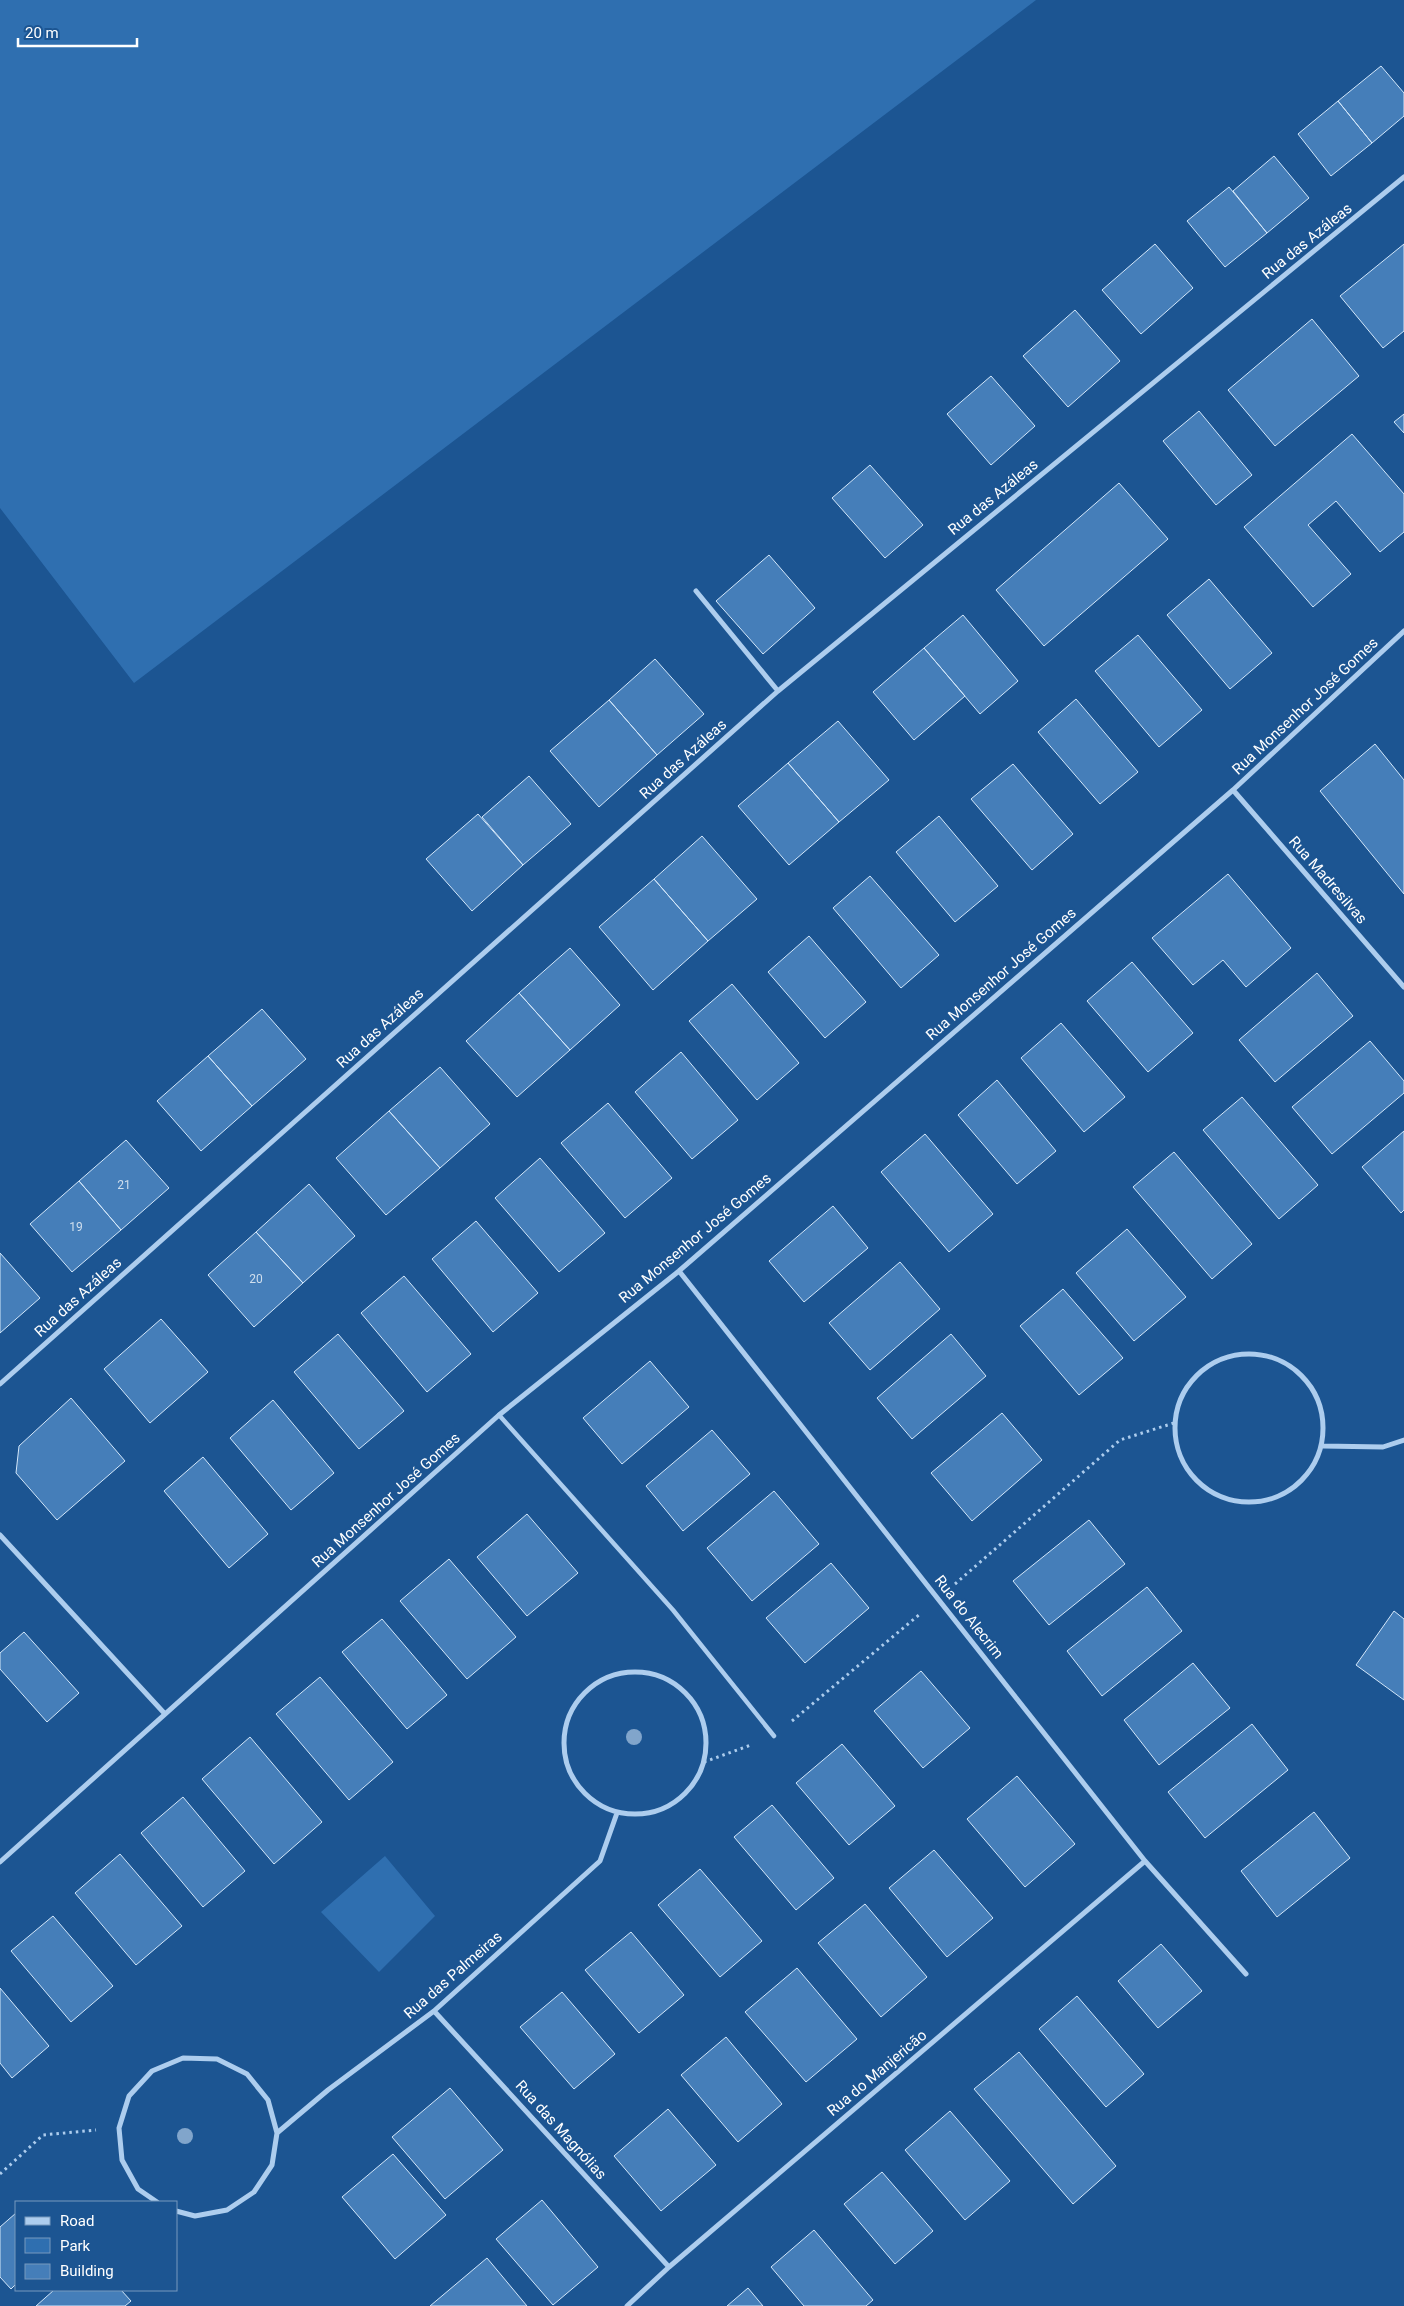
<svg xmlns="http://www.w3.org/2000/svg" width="1404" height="2306" font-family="Roboto,sans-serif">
<rect width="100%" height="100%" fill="#1c5592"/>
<path fill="#2f6fb0" d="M0,0H1036L134,683L0,508Z
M385,1856L435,1916L379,1972L321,1912Z"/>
<path fill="#457eb9" stroke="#d3e7fa" d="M1381,66L1404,93V116L1372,143L1338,101Z
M1338,101L1372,143L1331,176L1298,134Z
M1274,156L1309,198L1267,233L1233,191Z
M1229,187L1267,233L1225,267L1187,221Z
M1155,244L1193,288L1141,334L1102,290Z
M1404,244V331L1383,348L1340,296Z
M1075,310L1120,361L1068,407L1023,356Z
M1312,319L1359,376L1275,446L1228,390Z
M991,376L1035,426L991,465L947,414Z
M1199,411L1252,475L1216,505L1163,441Z
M1404,414V433L1394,422Z
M1352,434L1404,494V532L1380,552L1336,501L1308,525L1351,574L1313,607L1244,527Z
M870,465L923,525L885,558L832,498Z
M1119,483L1168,539L1044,646L996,590Z
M769,555L815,608L763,654L716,601Z
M1209,579L1272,653L1230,689L1167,615Z
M963,615L1018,681L980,714L924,648Z
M1138,635L1202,710L1159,747L1095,671Z
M924,648L965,696L914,740L873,692Z
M655,659L704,714L657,755L609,700Z
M1076,699L1138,772L1100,804L1038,732Z
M609,700L657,755L599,807L550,751Z
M838,721L889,780L839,822L788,763Z
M1375,744L1404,780V894L1320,791Z
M788,763L839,822L789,865L738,806Z
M1013,764L1073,834L1032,870L971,799Z
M529,776L571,824L523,865L482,817Z
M478,814L523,865L472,911L426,859Z
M939,816L998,886L955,922L896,852Z
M702,836L757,899L708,941L654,879Z
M1228,874L1291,948L1246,987L1223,960L1193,985L1152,938Z
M870,876L939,955L901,988L833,908Z
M654,879L708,941L653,990L599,927Z
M809,936L866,1002L825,1038L768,972Z
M570,948L620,1005L570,1050L519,993Z
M1132,962L1193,1033L1148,1072L1087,1001Z
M1317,973L1353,1016L1275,1082L1239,1040Z
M732,984L799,1063L757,1100L689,1021Z
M519,993L570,1050L517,1097L466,1041Z
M262,1009L306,1059L252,1106L208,1056Z
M1061,1023L1125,1097L1084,1132L1021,1058Z
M1370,1041L1404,1081V1093L1332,1154L1292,1107Z
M681,1052L738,1120L692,1159L635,1092Z
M208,1056L252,1106L201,1151L157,1101Z
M440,1067L490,1124L440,1168L389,1111Z
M997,1080L1056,1151L1017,1184L958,1115Z
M1242,1097L1318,1185L1279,1219L1203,1130Z
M608,1103L672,1178L625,1218L561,1143Z
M389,1111L440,1168L386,1215L336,1158Z
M1404,1131V1210L1401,1213L1362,1167Z
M925,1134L993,1214L949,1252L881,1172Z
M126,1140L169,1188L121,1230L79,1181Z
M1174,1152L1252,1244L1212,1279L1133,1187Z
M540,1158L605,1233L559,1272L495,1198Z
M79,1181L121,1230L72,1272L30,1224Z
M309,1184L355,1236L303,1283L256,1232Z
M833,1206L868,1248L804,1302L769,1261Z
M476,1221L538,1293L493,1332L432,1259Z
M1127,1229L1186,1297L1134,1341L1076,1273Z
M256,1232L303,1283L254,1327L208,1275Z
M0,1253L40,1298L0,1333Z
M900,1262L940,1309L870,1370L829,1323Z
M404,1276L471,1354L427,1392L361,1313Z
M1063,1289L1123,1358L1079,1395L1020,1326Z
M161,1319L208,1372L150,1423L104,1369Z
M338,1334L404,1411L359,1449L294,1372Z
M951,1334L986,1376L912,1439L877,1398Z
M650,1361L689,1407L622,1464L583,1418Z
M71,1398L125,1461L57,1520L16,1473L19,1446Z
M273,1400L334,1473L291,1510L230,1438Z
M1002,1413L1042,1460L972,1521L931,1473Z
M712,1430L750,1474L683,1531L646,1486Z
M203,1457L268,1534L229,1568L164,1491Z
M774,1491L819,1544L752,1601L707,1548Z
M527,1514L578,1573L527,1616L477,1557Z
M1089,1520L1125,1564L1049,1625L1013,1581Z
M449,1559L516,1637L467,1679L400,1601Z
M831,1563L869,1608L805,1663L766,1618Z
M1147,1587L1182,1631L1102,1696L1067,1651Z
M1394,1611L1404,1619V1700L1356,1665Z
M382,1619L447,1695L407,1729L342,1652Z
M24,1632L79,1693L47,1722L0,1669V1653Z
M1193,1663L1230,1708L1159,1765L1124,1720Z
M921,1671L970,1728L923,1768L874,1711Z
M320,1677L393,1762L349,1800L276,1714Z
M1252,1724L1288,1770L1205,1838L1168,1792Z
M250,1737L322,1822L274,1864L202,1779Z
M842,1744L895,1806L849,1845L796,1783Z
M1017,1776L1075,1844L1025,1887L967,1819Z
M183,1797L245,1871L203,1907L141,1833Z
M772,1805L834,1878L796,1910L734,1837Z
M1314,1812L1350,1858L1277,1917L1241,1871Z
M934,1850L993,1918L947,1957L889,1888Z
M120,1854L182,1926L136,1965L75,1893Z
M700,1869L762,1941L720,1977L658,1905Z
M865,1904L927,1977L881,2017L818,1943Z
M53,1916L113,1986L71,2022L11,1951Z
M631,1932L684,1995L639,2033L585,1970Z
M1161,1944L1202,1991L1158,2028L1118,1981Z
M797,1968L857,2039L806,2082L745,2012Z
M0,1988L49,2046L12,2078L0,2063Z
M562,1992L615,2054L574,2089L520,2027Z
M1077,1996L1144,2074L1106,2107L1039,2029Z
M726,2037L782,2104L738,2142L681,2075Z
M1019,2052L1116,2166L1073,2204L974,2089Z
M450,2088L503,2150L445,2199L392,2137Z
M668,2109L716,2165L661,2211L614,2156Z
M950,2111L1010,2181L965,2220L905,2150Z
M393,2154L446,2215L395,2259L342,2197Z
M882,2172L933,2231L895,2264L844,2204Z
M542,2200L598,2267L553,2305L496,2239Z
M16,2213V2284L11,2289L0,2277V2227Z
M814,2230L873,2300L866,2306H804L771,2267Z
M487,2258L527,2306H430Z
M748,2288L763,2306H727Z
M54,2290H121L131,2301L125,2306H36Z"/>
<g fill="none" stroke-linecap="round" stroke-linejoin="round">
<path stroke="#adcdee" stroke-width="3" stroke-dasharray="2.5 4" stroke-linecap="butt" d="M955,1584L1120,1440L1174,1423
M792,1721L920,1614
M704,1762L751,1745
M0,2174L43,2135L96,2130"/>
<path stroke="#adcdee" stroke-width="4.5" d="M499,1415L673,1610L774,1736"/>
<path stroke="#adcdee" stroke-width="5" d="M696,591L778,691
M1233,790L1404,987
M679,1271L1145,1861L1246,1974
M1175 1428a74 74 0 1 1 148 0a74 74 0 1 1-148 0Z
M0,1384L778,691L1404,177
M1323,1446L1383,1447L1404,1440
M0,1535L165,1714
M564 1743a71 71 0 1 1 142 0a71 71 0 1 1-142 0Z
M0,1862L499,1415L679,1271L1233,790L1404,631
M434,2011L669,2267
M277,2133L328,2090L434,2011L600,1861L617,1813
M157,2202L138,2189L122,2160L119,2128L129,2096L152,2071L183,2058L217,2059L247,2074L268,2100L277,2133L272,2165L254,2192L227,2210L195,2216L176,2211
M627,2306L669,2267L1145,1861"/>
</g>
<g fill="#81a5cb">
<circle cx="634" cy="1737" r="8"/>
<circle cx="185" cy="2136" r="8"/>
</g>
<g text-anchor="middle" stroke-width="4.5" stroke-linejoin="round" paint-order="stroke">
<g font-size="12" fill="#d0dfee">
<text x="124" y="1189">21</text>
<text x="76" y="1231">19</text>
<text x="256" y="1283">20</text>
</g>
<g font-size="15" fill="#fff" stroke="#1c5592">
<text transform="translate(1307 241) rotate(-39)" y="5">Rua das Azáleas</text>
<text transform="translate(993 497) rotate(-39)" y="5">Rua das Azáleas</text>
<text transform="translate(1305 706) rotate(-43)" y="5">Rua Monsenhor José Gomes</text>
<text transform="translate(683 759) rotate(-42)" y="5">Rua das Azáleas</text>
<text transform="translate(1328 880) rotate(49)" y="5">Rua Madresilvas</text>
<text transform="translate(1001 974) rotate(-41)" y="5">Rua Monsenhor José Gomes</text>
<text transform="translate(380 1028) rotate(-42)" y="5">Rua das Azáleas</text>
<text transform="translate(695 1238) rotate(-40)" y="5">Rua Monsenhor José Gomes</text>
<text transform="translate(78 1297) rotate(-42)" y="5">Rua das Azáleas</text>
<text transform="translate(386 1500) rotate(-42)" y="5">Rua Monsenhor José Gomes</text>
<text transform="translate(969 1617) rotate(52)" y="5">Rua do Alecrim</text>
<text transform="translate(453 1975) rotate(-41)" y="5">Rua das Palmeiras</text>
<text transform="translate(877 2073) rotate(-40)" y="5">Rua do Manjericão</text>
<text transform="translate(561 2130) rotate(48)" y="5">Rua das Magnólias</text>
</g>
</g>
<rect x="15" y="2201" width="162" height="90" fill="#1c5592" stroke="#7799be"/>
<rect x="25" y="2217" width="25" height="8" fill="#adcdee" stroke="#7799be"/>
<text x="60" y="2226" font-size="15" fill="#ffffff">Road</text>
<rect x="25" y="2238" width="25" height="15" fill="#2f6fb0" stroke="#7799be"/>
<text x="60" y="2251" font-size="15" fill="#ffffff">Park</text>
<rect x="25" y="2264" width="25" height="15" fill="#457eb9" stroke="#7799be"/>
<text x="60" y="2276" font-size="15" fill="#ffffff">Building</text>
<path d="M18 38v8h119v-8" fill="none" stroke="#ffffff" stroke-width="2.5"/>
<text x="25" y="38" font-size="15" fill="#ffffff" stroke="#1c5592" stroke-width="4" paint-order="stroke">20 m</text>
</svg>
